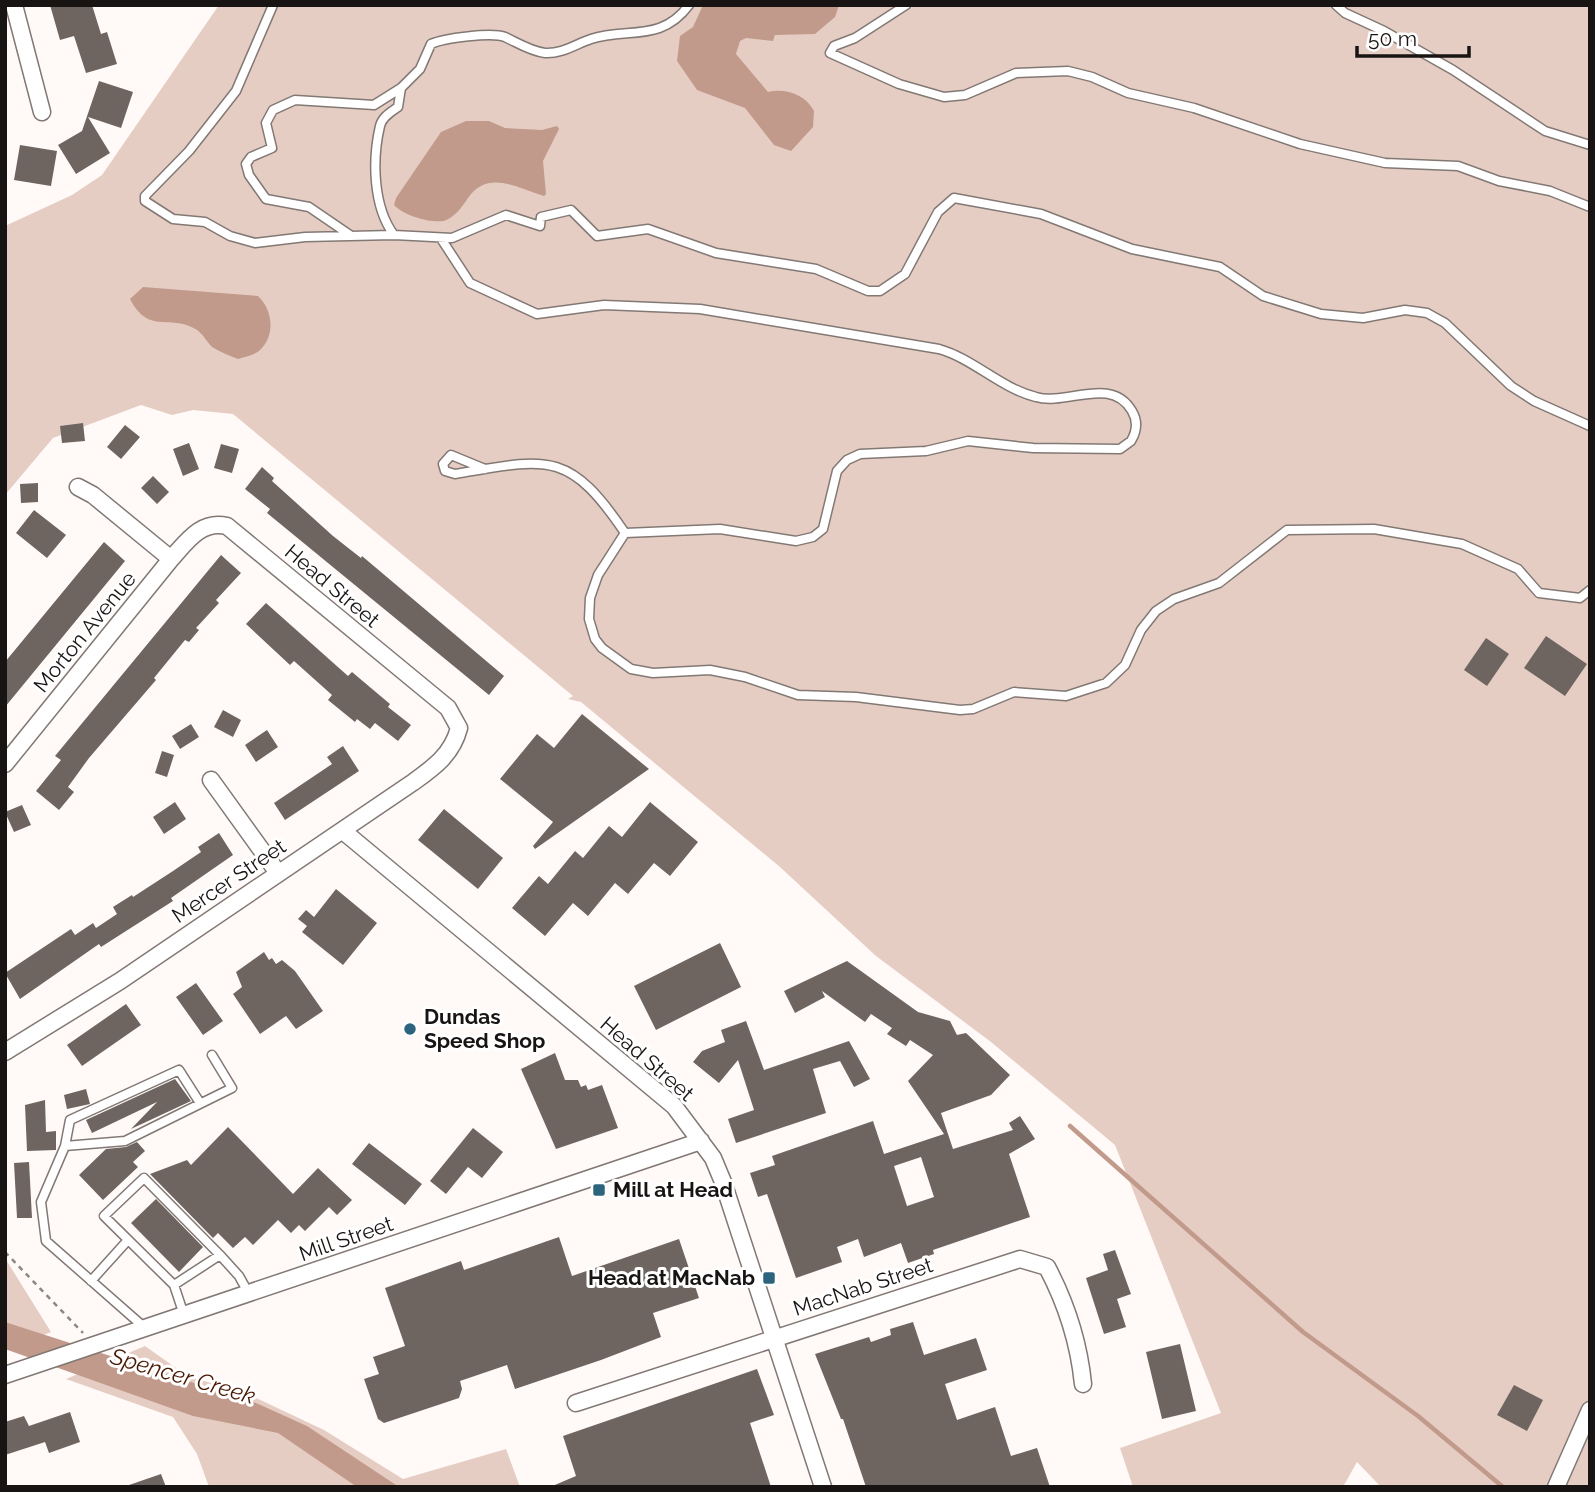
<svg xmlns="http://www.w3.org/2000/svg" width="1595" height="1492" font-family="Raleway,sans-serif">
<rect width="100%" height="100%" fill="#fffaf8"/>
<path fill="#e6cdc3" d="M219,5H1590V1487H1381L1357,1462L1343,1487H1133L1120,1448L1221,1413L1115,1145L991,1042L876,956L780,867L581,702L568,699L573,696L233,414L193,410L172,415L141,405L53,438L5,495V226L72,195L102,175Z
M5,1258L51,1332L5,1351Z
M145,1346L186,1375L254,1397L324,1430L403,1479L506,1449L520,1487H209L197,1454L173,1417L66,1379Z"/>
<path fill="#c19a8b" d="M703,5H839L835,17L815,34L775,35L773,41L746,38L740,41L736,54L768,92C785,88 805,94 814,111L813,127L791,151L774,145L745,108L697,90L677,61L680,36L693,27Z
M466,121H489L505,128L542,130L557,126L559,129L543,161L546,194L544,196C517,188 488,169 468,198C462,207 455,217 444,221C430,223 404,216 394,205L396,198L441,132Z
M143,287L258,296C273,310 276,336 259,351C254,355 244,357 238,359C230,356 220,352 212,347C207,342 203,334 197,330C171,313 149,336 130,299Z
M5,1322L256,1403L307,1426L399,1487H357L278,1433L193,1416L5,1349Z"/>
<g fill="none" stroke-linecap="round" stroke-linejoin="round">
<path stroke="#c19a8b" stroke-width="4.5" d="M1070,1126L1303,1332L1418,1416L1503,1487"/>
</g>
<path fill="#6e6561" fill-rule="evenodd" d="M50,5H92L101,34L107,32L117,64L86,73L74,36L60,40Z
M99,81L133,92L121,128L88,117L110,153L76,174L58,145L82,131Z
M20,145L57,151L51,186L14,180Z
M83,423L85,441L62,443L60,426Z
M125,425L140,437L121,459L107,447Z
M189,443L199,469L183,476L173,449Z
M221,444L239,449L232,473L214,468Z
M262,467L274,478L272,481L333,536L361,558L362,556L504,676L489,695L267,513L270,509L245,489Z
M153,476L169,492L157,504L141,488Z
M38,483V502L21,503L20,484Z
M34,510L66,535L47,558L16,533Z
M104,542L125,561L5,707V662Z
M221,555L241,573L216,600L219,603L196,628L199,630L189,642L185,640L154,678L156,680L89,758L68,787L74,792L59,810L36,791L61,760L55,756Z
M266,603L348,676L352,672L390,704L388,707L411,725L398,741L375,723L370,729L357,719L355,722L328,700L332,695L294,661L290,665L246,624Z
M1546,636L1587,664L1565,696L1524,668Z
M1486,638L1509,654L1487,686L1464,670Z
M223,710L241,720L233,737L214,727Z
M582,714L649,769L535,849L533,846L553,822L500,779L537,734L554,748Z
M191,724L199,737L180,749L172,736Z
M267,730L278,747L256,762L245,745Z
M343,746L359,771L285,820L274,803L332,764L327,757Z
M162,751L174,755L167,777L155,773Z
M175,802L186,819L164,834L153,817Z
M650,802L698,842L670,876L654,863L628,894L615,883L588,916L573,903L545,936L512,908L539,876L548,884L575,851L583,858L609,826L622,837Z
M22,805L31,825L14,832L5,812Z
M444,809L503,858L478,889L418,840Z
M219,833L233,855L171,898L173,901L101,947L99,944L20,999L5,973L71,929L75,935L93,923L96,928L117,914L113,907L132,895L133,897L173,871L201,852L198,847Z
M336,889L377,923L343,965L302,932L307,926L298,919L306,910L314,917Z
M720,943L741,987L656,1030L634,986Z
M264,952L269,960L272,958L276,964L282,960L295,971L323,1011L296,1029L286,1016L260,1034L233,994L242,987L236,972Z
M847,961L918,1012L950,1021L957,1035L966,1033L1010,1075L991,1095L941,1113L953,1149L1013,1130L1009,1123L1020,1116L1035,1139L1009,1154L1030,1217L933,1250L934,1254L908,1263L901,1243L864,1257L858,1239L837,1247L842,1262L796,1278L767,1194L758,1197L750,1173L775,1165L772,1156L873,1121L884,1154L944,1134L908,1081L933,1055L910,1040L906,1046L887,1034L892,1028L871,1014L865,1022L822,991L825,997L795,1013L784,991ZM921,1157L934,1197L907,1206L894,1166Z
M196,983L223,1021L203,1035L176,997Z
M126,1004L141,1025L82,1066L67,1045Z
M746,1021L764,1070L849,1041L870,1079L854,1087L840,1061L813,1069L826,1113L736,1143L728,1119L754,1110L738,1060L719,1083L693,1062L702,1051L725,1042L721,1030Z
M555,1053L565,1080H578L581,1087L586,1085L588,1090L602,1085L618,1128L556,1149L521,1069Z
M175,1079L191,1101L131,1129L157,1102L92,1133L86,1120Z
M86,1089L90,1104L67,1109L64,1095Z
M45,1100L46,1132L56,1131V1150L27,1151L25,1105Z
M228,1127L293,1194L318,1168L352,1200L337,1215L329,1207L305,1231L299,1225L291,1233L278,1220L253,1245L245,1237L233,1248L218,1233L213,1238L150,1174L187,1160L191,1165Z
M473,1128L503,1152L482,1178L468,1167L446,1194L430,1181Z
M137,1142L145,1151L133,1162L138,1167L103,1200L79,1175L106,1149L126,1147Z
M369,1143L422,1184L405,1205L352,1164Z
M29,1162L32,1218H17L14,1163Z
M156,1199L203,1247L179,1272L131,1223Z
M559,1237L572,1276L679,1239L699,1298L653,1313L661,1337L601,1360L515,1389L507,1365L460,1381L462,1389L459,1398L384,1423L378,1419L364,1379L379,1374L373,1357L405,1346L385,1288L461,1261L464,1270Z
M1115,1250L1131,1294L1117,1299L1126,1327L1104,1334L1086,1278L1108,1270L1103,1254Z
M913,1322L924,1355L976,1338L987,1370L945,1384L957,1420L995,1407L1011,1456L1037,1448L1050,1487H866L843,1419H841L815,1354L869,1337L871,1342L891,1335L890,1329Z
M1180,1344L1196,1411L1162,1419L1146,1352Z
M757,1369L774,1415L750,1423L771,1487H550L576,1476L563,1436Z
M1514,1385L1543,1400L1527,1431L1497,1415Z
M70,1412L80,1442L49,1453L45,1442L5,1455V1422L24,1416L29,1426Z
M161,1474L166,1487H130L129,1485Z"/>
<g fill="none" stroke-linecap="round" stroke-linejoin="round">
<g stroke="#827874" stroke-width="11">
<path id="lane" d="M273,5L236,91L189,151L145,196V201L173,219L205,222L230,236L255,243L305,237L394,235
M906,5L855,38L834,46L830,53L899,84L944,97L965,95L1016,73L1068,71L1092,77L1128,93L1194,108L1300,144L1385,163L1458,166L1499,181L1550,191L1590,207
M1336,5L1345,13L1384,31L1453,70L1545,131L1590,145
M401,88L398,107C391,112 382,117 380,126C372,160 373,207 394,235L452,238L506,215L540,226L541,217L571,210L597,236L648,229L716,253L816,269L868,291H880L905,274L938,212L954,198L1041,214L1132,249L1220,267L1263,296L1321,314L1363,318L1405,310L1427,313L1445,323L1511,386L1534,401L1590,426
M350,235L309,207L266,199L249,175L246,164L251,157L272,148L266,123L273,110L295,100L374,105L401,88L420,69L431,44C444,38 492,32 505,37C518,43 530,51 545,53C562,54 576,44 591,39C627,27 661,43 689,5
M442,240L470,283L537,314L604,305L700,309L939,349C974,359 1000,388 1036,397C1067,406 1111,375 1132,411C1138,421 1137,431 1131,441L1120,449L1033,448L968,441L926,451L860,454L847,460L837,471L823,529L813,537L796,541L720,529L625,533
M485,469L451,455L443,464L445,471L455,474C548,458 569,450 625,533L598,575L590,598L589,619L595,639L602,648L631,669L653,673L710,670L745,677L798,695L856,697L960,710L973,709L1014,692L1066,696L1106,683L1125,665L1141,630L1156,611L1174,599L1219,583L1287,530L1374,529L1462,544L1518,569L1539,593L1580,598L1590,590
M65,1146L70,1120L179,1070L200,1103
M91,1281L128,1240
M174,1285L104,1216L144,1178L220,1255
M184,1315L174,1285L220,1255L239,1276L249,1294
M145,1328L46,1241L41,1202L65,1146L125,1141L232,1088L212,1055"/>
</g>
<g stroke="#827874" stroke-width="19">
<path id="street" d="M14,5L42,112
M78,487L93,495L171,559
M5,764L171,559C187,541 201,520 227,526L448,708L459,728C452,755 433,768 412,783L120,981L5,1052
M211,780L278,873
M343,831L674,1106L713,1158L723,1182L823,1487
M5,1375L701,1141
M576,1403L1020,1259L1047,1267C1066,1303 1079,1344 1083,1384
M1556,1487L1590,1410"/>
</g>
<path stroke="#8b8785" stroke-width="2.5" stroke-dasharray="5 5" stroke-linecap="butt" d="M5,1252L83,1333"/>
<use href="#lane" stroke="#fff" stroke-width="8"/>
<use href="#street" stroke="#fff" stroke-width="16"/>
</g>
<g fill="#2c637d" stroke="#fff" stroke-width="2.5">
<circle cx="410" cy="1029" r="7"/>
<rect x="592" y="1183" width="14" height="14" rx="3.5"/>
<rect x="762" y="1271" width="14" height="14" rx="3.5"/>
</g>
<g text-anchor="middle" stroke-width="6" stroke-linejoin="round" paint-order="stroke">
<g font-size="21" fill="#181413" stroke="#fff">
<text transform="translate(332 586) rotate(40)" y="7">Head Street</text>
<text transform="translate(85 632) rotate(-51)" y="7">Morton Avenue</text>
<text transform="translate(229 881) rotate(-34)" y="7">Mercer Street</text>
<text transform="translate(647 1059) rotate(41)" y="7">Head Street</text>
<text transform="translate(346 1239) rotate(-19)" y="7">Mill Street</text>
<text transform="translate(863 1287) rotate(-18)" y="7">MacNab Street</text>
</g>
<g font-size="21" font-weight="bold" fill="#181413" stroke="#fff" text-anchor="start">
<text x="424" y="1024">Dundas<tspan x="424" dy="24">Speed Shop</tspan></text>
<text x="613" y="1197">Mill at Head</text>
<text x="755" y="1285" text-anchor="end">Head at MacNab</text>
</g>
<g font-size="23" font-style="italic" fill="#4a1903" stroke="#fff">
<text transform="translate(183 1376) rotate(16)" y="8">Spencer Creek</text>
</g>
</g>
<rect width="1595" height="1492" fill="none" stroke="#181413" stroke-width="14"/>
<path d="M1357 46v10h112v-10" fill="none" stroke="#181413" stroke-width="3.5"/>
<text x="1368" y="46" font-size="21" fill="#181413" stroke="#ffffff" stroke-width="5" paint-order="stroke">50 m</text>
</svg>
